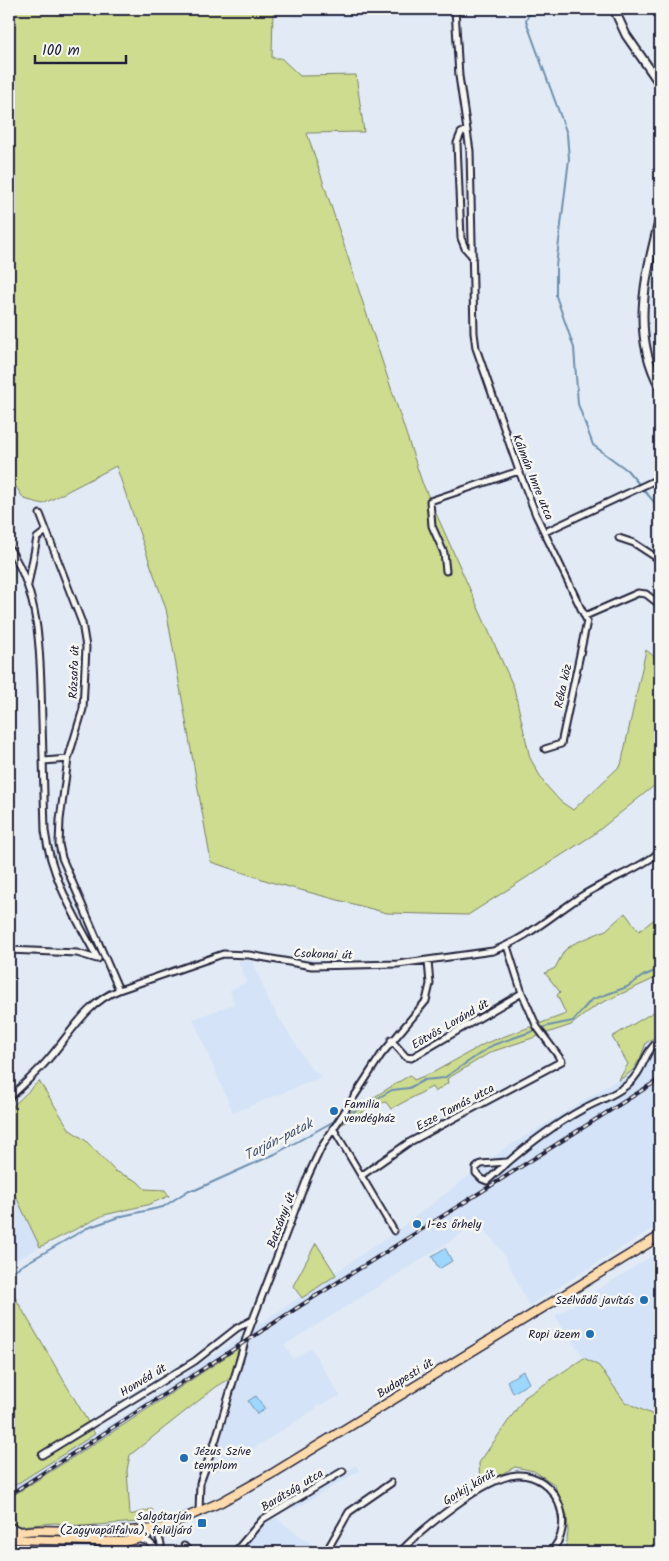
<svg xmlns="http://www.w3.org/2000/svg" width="669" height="1561" font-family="Kalam,sans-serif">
<rect width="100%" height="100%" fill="#e2ebf5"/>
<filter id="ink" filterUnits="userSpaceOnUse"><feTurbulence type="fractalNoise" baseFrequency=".02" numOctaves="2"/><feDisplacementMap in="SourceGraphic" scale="10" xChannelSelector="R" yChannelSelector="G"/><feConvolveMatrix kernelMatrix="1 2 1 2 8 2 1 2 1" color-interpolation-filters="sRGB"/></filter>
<g filter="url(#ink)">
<path fill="#d4e3f7" d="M293,9H451L450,17H293Z
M238,961H253L268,1000L310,1067L322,1077L233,1113L193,1019L234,1004L230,990L247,982Z
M660,1033V1224L529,1306L503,1253L479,1223L285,1345L293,1359L311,1348L340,1396L317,1406V1408L217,1472L213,1467L241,1373L231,1378L238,1348L125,1424L9,1498V1489L125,1415L395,1232L504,1149L632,1071L640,1059L646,1043Z
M9,1182L40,1247L9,1264Z
M660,1251V1418L625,1402L599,1366L584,1358L555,1316Z
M356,1465L359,1471L294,1510L291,1505Z
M276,1518L321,1551L320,1552H240L264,1522Z
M37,1545L78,1549L125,1547V1552H9L24,1546Z"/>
<path fill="#cddc8f" stroke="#787f65" d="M9,9H273L272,58H281L300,76L356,75L364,132L307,133L422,482L514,688L530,758L544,783L560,801L573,810L621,765L646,650L660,661V781L593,835L468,915L387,913L274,883L211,862L166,609L116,466L43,504L24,499L9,476Z
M625,913L639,931L660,915V976L597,1005L571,1025L491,1052L447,1079L448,1083L435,1092L432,1087L391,1109L386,1102L374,1105L339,1126L350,1112L410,1075L414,1080L434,1072L486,1043L566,1014L557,995L560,992L545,973L555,968L564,951L573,944L606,930Z
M660,1008V1033L646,1043L640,1059L632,1071L618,1081L628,1064L612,1037Z
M39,1081L70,1130L85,1140L115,1171L137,1181L145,1189L165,1190L169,1196L147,1205L104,1215L40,1247L9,1182V1110Z
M316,1243L336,1275L302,1298L293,1286Z
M9,1287L95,1434L9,1489Z
M239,1348L231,1378L216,1387L130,1455L127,1470L130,1515L152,1509L155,1521L81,1526L55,1523L19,1526L9,1522V1498L125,1424Z
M584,1358L599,1366L625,1402L660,1418V1552H565L568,1532L567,1515L554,1484L534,1471L515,1467L480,1485L479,1463L525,1397Z"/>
<path fill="#9ed7fe" stroke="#6c8fb0" d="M445,1248L452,1261L439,1269L432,1256Z
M523,1371L529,1383L513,1393L507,1381Z
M256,1396L265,1409L257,1414L248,1401Z"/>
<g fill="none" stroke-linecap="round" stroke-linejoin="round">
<path stroke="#6c8fb0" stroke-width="2" d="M539,9L528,16L526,21L567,134L569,159L556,266V296L574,348L578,404L593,445L627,470L660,509
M343,1118L392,1090L409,1088L424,1080L444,1078L493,1045L548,1026L573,1021L591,1000L627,987L643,976L660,969
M9,1273L87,1228L122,1216L163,1207L189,1190H195L275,1154L336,1120
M9,1430L11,1502L14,1520"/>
<g stroke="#22223b" stroke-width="9">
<path id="street" d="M455,9L459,76L470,151L474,333L476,348L519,471L536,515L587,621L561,744L545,749
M467,130L461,133L457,143L461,238L465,248L473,257
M40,514L82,623L86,647L83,709L68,759L60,820L59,844L62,858L119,990
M545,532L660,478
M619,538L634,543L660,560
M9,548C43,598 40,663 42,721C43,757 44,794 45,831C51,878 76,918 98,959
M446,571L444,553L432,526L430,501L519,471
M28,585L37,538L46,531
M585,616L638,593L646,594L660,605
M44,761L68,759
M9,950L77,953L97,959
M391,1040L406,1057L411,1058L522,993
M9,1098C21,1087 34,1075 45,1063C69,1037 85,1003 119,990L223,954L249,955L312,966L398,964L493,951C526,939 551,916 580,897C606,880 636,871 660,852
M333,1128L394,1231
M507,1162L481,1164L476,1168V1173L482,1179L487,1181C516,1154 548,1128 583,1109C597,1101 614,1096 627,1085C645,1071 643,1051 660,1040
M361,1176L408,1143L562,1061L537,1027L522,993L507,946
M42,1455L195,1361L237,1328L252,1320
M199,1512L200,1483L216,1439L247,1335L308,1176L321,1148L381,1055L426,1001L430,984L428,961
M156,1529L161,1544L160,1552
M138,1539L149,1542L159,1552
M184,1546L190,1552
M235,1552L263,1519L343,1471
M326,1552L349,1512L391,1483
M400,1552C422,1529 485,1477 517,1475C556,1473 578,1526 550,1552"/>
</g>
<g stroke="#22223b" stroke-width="11">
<path id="secondary" d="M614,9L626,35L660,84
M660,218C646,274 630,332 660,387
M9,1527L19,1531"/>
</g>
<g stroke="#22223b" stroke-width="11">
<path id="primary" d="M9,1534C37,1527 67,1532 95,1532C115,1533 135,1530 154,1529
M9,1539L123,1542L137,1539L221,1502L275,1472L660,1236"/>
</g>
<use href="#street" stroke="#f6f6f2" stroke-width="5"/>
<use href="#secondary" stroke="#f6f6f2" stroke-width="7"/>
<use href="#primary" stroke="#fedbac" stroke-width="8"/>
<g stroke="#22223b" stroke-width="4">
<path id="rail" d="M9,1495L300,1306L660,1079"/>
</g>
<use href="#rail" stroke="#f6f6f2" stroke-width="2" stroke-dasharray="5.5" stroke-linecap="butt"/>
</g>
</g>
<g fill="#1f6fb2" stroke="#f6f6f2" stroke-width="2">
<circle cx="334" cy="1111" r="5"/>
<circle cx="417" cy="1224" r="5"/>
<circle cx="644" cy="1300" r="5"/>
<circle cx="590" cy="1334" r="5"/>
<circle cx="184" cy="1458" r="5"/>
<rect x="197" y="1518" width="10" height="10" rx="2.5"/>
</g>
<g text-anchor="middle" stroke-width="5" stroke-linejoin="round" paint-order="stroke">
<g font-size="12" fill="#22223b" stroke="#f6f6f2">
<text transform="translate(533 477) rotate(68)" y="4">Kálmán Imre utca</text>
<text transform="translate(74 672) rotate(-88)" y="4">Rózsafa út</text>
<text transform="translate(563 686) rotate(-78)" y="4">Réka köz</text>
<text transform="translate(323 954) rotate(2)" y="4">Csokonai út</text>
<text transform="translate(450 1024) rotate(-30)" y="4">Eötvös Loránd út</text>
<text transform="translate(455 1107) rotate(-28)" y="4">Esze Tamás utca</text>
<text transform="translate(281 1220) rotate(-69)" y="4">Batsányi út</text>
<text transform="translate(405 1378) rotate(-32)" y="4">Budapesti út</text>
<text transform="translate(143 1380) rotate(-31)" y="4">Honvéd út</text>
<text transform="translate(469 1487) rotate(-31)" y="4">Gorkij körút</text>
<text transform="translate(292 1490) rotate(-31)" y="4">Barátság utca</text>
</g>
<g font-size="12" fill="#22223b" stroke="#f6f6f2" text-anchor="start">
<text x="344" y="1108">Familia<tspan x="344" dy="14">vendégház</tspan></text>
<text x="427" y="1228">I-es őrhely</text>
<text x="634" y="1304" text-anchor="end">Szélvődő javítás</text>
<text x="580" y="1338" text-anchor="end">Ropi üzem</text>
<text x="194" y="1455">Jézus Szíve<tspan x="194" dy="14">templom</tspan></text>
<text x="192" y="1520" text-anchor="end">Salgótarján<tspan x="192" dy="14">(Zagyvapálfalva), felüljáró</tspan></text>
</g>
<g font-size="14" font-style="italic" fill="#475876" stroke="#f6f6f2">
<text transform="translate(278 1139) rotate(-27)" y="5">Tarján-patak</text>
</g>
</g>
<rect width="669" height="1561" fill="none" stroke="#f6f6f2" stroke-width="30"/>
<rect x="15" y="15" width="639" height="1531" fill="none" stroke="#22223b" stroke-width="2" filter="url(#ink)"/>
<path d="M35 55v8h91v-8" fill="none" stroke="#22223b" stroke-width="2.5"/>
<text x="42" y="55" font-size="15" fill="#22223b" stroke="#f6f6f2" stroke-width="4" paint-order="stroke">100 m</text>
</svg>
